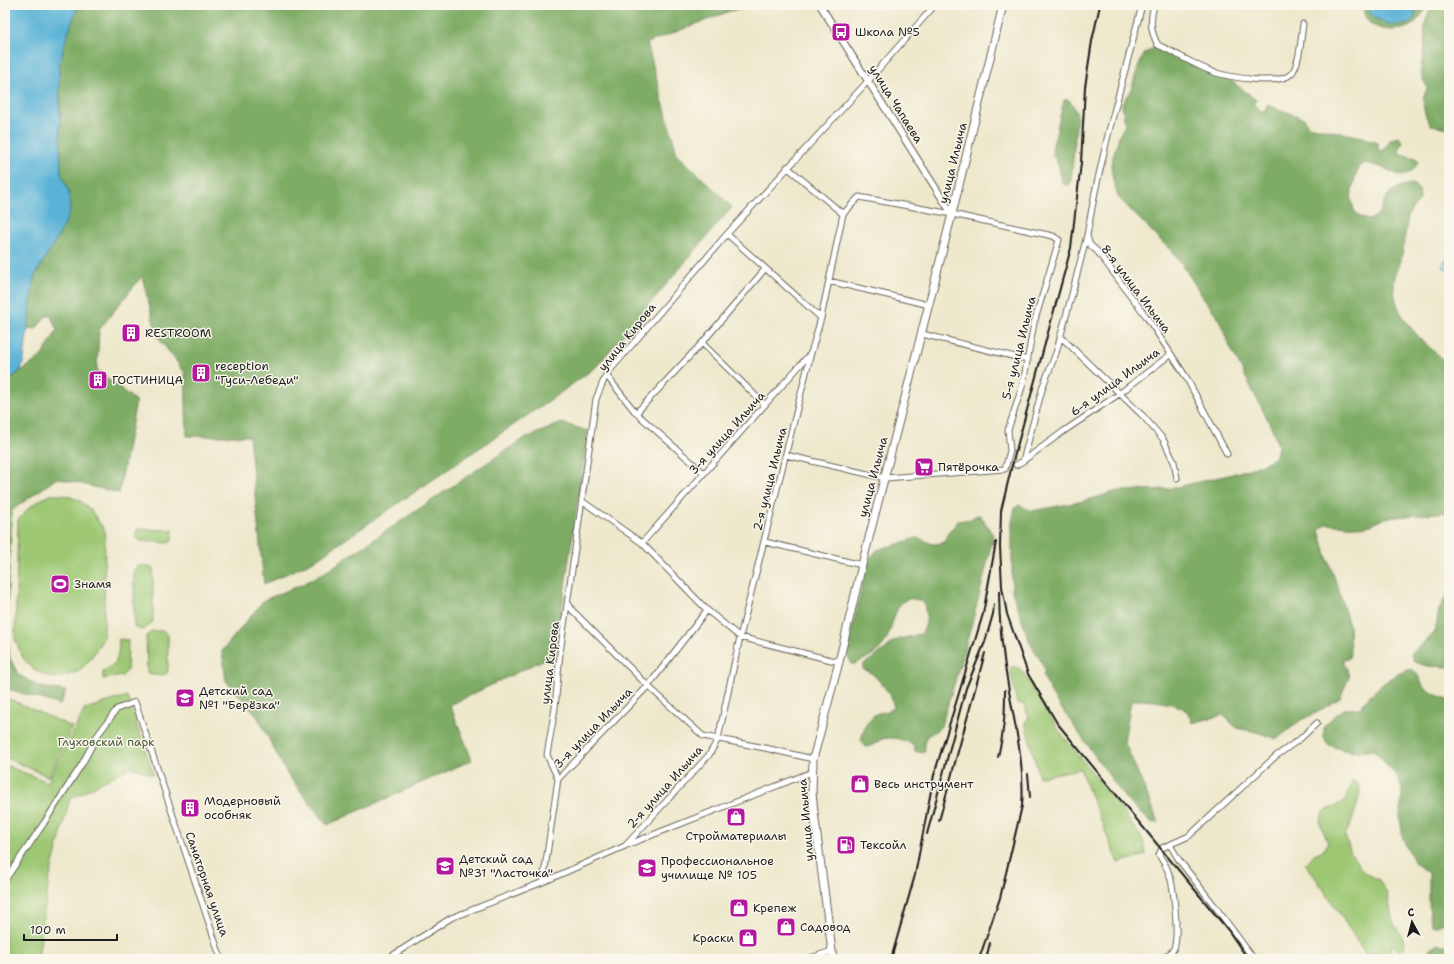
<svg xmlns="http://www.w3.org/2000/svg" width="1454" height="964" font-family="'Shantell Sans',sans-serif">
<rect width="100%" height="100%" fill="#fbf7ec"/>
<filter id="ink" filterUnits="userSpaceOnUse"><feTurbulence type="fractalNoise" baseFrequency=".025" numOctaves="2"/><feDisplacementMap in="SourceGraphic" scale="8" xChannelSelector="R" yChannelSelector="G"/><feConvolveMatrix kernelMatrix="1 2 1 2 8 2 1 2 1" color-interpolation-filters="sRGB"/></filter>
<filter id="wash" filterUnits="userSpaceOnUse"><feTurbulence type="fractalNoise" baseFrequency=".012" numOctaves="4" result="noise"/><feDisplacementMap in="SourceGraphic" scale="16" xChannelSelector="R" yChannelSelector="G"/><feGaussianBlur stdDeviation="0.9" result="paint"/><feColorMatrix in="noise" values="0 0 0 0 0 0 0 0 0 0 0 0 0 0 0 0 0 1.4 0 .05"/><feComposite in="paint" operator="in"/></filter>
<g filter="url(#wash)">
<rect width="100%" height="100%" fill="#eee8cc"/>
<path fill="#9dc773" stroke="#5c7248" d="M50,495H64L79,500L90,509L105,531L104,637L89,661L79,671L67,676L53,678L44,675L32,668L23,658L15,639L18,520C29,507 35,502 50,495Z
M138,529L173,530L172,541L168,543L140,541L136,537L135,533Z
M141,565L153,568V622L143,630L139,629L134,626V569Z
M152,631H164L168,635V670L167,673C161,677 152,676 147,672L146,636Z
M119,639L128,640L127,671L122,676L103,679V671C120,663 118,656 119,639Z
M1015,666L1020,669L1024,673L1060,732L1116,802L1141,837L1144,843L1146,855L1118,863L1080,769L1039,777L1025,722L1029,718L1024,704H1017L1010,668Z
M127,696L151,767L154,775L131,767L70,799L49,880L38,959H5V765L48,782L85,709Z
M5,697L72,727L49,777L5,757Z
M1353,781L1360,786C1360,801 1352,822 1345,835L1350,851L1362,871L1379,880L1387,894L1393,922L1403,938L1405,947L1399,951L1391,944L1392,959H1369L1324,890L1305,863L1314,854L1324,850L1328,843L1320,823L1323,812L1345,801Z"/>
<path fill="#7eac65" stroke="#4d6440" d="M78,5H750L747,8L730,11L647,43L677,154L732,207L596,367L553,398L312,562L264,584L249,436H187L185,373L157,336L142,276L99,330L97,370L136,401L119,493L57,478L12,510L6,631L10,658L18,674L39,687L66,691L60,705L12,690L5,691V388C12,374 26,369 38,359C45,354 52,338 57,330L51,316H46L36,329L27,328L34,277L63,228L66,220L69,192L61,173L59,66L64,45Z
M1363,5H1368L1371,14L1416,10V5H1428V6C1423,12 1416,24 1409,27C1397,32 1375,31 1367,20C1364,16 1363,10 1363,5Z
M1434,5H1449V128L1431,125C1425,118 1422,106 1424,96C1425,93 1427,90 1427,87C1425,83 1423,79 1422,76C1419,68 1423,61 1424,54C1426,36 1421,21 1434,5Z
M1158,45L1233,82L1256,100L1255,105L1261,111H1265L1267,105L1304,118L1308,126L1363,137L1378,143V149L1381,151L1384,150L1391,139L1399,137L1403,141L1401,148L1399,150L1400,154L1416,158L1418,163C1413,171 1409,174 1401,176L1381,167L1366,163L1359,166C1354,181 1345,203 1359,216C1361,218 1365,219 1367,220C1370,219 1374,218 1376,216C1381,212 1381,207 1384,202C1388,191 1402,184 1413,184L1419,190C1419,193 1420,197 1420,199C1417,206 1409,210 1408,217C1405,231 1404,246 1401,260C1400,266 1396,271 1395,277C1387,314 1425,343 1449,365V512L1385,518L1371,525L1360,527L1326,524L1319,530L1327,558L1338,587L1349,627L1350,652L1349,658L1343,660L1344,665L1347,669L1349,677L1340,698L1318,712L1301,720L1277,739L1256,732L1237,728L1223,715L1192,723C1190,718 1189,712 1184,709C1176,703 1141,698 1131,701L1124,741L1152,806L1158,823L1150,822L1125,798L1054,698L1043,676L1045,670L1040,659L1030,643L1012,592V522L1015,508L1019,505L1032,511L1084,501L1118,491L1168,489L1229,475L1262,465L1276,456L1278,446L1273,430L1229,345L1219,319L1201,294L1178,258L1118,197L1113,180L1111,164L1119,136L1125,125L1122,103L1131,90L1139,64L1145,53Z
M1068,99C1072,103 1076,110 1077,116L1071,180L1069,184L1066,185L1062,183L1059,166L1053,155L1052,149L1064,100Z
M562,423L588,431L555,654L450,705L472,760L327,825L287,774L256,714L226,681L222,651L264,600L303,584L327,571L521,440Z
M980,515L993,535C980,600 961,663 941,726C934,736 921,732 925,751L922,753L915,751L914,745C905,740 893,736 882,739C876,742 872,747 865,747L861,741C863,731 866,720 876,714C880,712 891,712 893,707C896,699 877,677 871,673C869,671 865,670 863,669V665L887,648L891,643L899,639L921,634C929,622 926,617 924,603C892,585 896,629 883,645C876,654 865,659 855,664H852C847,657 848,651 849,643L868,561L877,550L917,538L924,540L932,544H938L944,542L947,535L958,521L971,519L975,516Z
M1449,592V667L1427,666L1414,662L1411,654L1435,632L1439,610Z
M1411,669C1419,673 1418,677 1422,684C1427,692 1440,697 1449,699V921L1437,926L1431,925L1429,905V874L1415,863L1403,839L1400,818L1402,789L1398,778L1374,750C1354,753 1346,752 1327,744L1324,738V727L1332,718L1344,709L1360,708C1372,691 1391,675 1411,669Z
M1438,944L1449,946V959H1427L1430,949Z"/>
<path fill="#5ab3d7" stroke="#3b687a" d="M5,5H78L64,45L59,66L61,173L69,192L70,211L63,228L34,277L24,359L21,370L8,381L5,388Z
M1368,5H1416C1416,9 1416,14 1414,18C1407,31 1378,24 1371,14C1369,12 1369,8 1368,5Z"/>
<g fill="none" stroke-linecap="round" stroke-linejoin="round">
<path stroke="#5ab3d7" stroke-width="2" d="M1449,260L1445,261L1443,266L1449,269"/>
</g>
</g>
<g filter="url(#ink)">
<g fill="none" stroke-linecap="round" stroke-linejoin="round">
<g stroke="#66635a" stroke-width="7">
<path id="minor" d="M1154,5C1150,20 1150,31 1158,45C1176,53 1194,65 1213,72C1229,77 1278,86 1291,74C1300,65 1301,37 1303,24
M787,167L843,214
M727,234L821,318
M1087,236L1090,245L1097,251L1146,316L1171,354
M829,281L929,305
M922,334L1028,360
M1060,336L1143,416L1163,439L1174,462L1177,478
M702,343L765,405
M606,375L636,413L704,473
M636,413L702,343L765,269
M1023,461L1043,386L1056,353L1071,298L1087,235L1095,192L1108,135L1142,5
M1016,465L1023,461L1064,431L1119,394L1171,354L1186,377L1227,454
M582,501L642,543L707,610L740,637L839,662
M765,542L862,565
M642,543L810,354
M568,603L572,610L648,686L703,736L765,748L813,759
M558,779L547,755L555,708L560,653L575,549L596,399L606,375L727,234L868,81L935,5
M627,845L812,772
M1170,845L1179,860L1217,909L1254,959
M5,880L44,823L82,764L97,736L117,709L135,702L221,959
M543,882L558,779L648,686L707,610
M387,959L451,918L543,882L625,846L709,755L718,739L740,637L811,353L821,318L843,214L859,197L952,214L1053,236L1059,240L1034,323L1023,384L1008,430L1010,451L1005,469L885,478L786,455
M807,959L832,951
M1160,959C1165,957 1172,953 1174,948C1179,936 1174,886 1169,874C1167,867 1163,861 1159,855L1162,848L1189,836L1276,756L1300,739L1317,723"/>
</g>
<g stroke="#66635a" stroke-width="8">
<path id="tertiary" d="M820,5L952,214"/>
</g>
<g stroke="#66635a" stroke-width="9">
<path id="secondary" d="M833,959L814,812L812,792L813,759L839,662L862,565L952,214L1003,5"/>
</g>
<use href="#minor" stroke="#fff" stroke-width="5"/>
<use href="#tertiary" stroke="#fff" stroke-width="6"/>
<use href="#secondary" stroke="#fff" stroke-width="7"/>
<path stroke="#1c1c1c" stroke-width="2" d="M1100,5L1092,41L1085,87L1081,163L1071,248L1012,465L1001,511L1000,546L1002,587L1007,614L1028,674L1057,723L1228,930L1248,959
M998,757C1004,732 1005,715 1005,690
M1028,774L1030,797
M939,821L985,653
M927,834L966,688L985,642L993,614L994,604
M891,959L915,875L934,775L983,614L996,542
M979,959L1000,898L1022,806C1025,767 1016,730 1009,691C1003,658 999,625 999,591
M986,959L990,943"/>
</g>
</g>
<defs>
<g id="bus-square" transform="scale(1)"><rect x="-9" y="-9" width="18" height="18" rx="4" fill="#b5179e" stroke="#fbf7ec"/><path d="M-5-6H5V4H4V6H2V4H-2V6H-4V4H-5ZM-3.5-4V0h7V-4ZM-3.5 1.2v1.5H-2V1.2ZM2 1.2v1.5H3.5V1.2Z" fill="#fff"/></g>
<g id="building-square" transform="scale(1)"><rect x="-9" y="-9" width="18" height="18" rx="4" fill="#b5179e" stroke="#fbf7ec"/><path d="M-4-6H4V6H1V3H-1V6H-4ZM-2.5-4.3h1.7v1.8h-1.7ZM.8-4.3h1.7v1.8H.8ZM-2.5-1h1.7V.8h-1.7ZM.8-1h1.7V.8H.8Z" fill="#fff"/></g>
<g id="supermarket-square" transform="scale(1)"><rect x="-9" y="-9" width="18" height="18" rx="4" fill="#b5179e" stroke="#fbf7ec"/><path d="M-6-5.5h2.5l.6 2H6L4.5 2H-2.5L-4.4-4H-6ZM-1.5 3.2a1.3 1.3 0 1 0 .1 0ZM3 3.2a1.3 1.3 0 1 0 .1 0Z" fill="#fff"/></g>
<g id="stadium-square" transform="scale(1)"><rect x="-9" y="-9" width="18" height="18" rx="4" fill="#b5179e" stroke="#fbf7ec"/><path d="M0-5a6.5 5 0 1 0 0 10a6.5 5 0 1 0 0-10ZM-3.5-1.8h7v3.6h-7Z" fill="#fff"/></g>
<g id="school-square" transform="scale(1)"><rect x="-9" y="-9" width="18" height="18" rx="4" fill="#b5179e" stroke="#fbf7ec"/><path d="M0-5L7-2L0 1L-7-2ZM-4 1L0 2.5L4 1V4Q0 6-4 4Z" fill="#fff"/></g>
<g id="shop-square" transform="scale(1)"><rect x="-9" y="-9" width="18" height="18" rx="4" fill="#b5179e" stroke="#fbf7ec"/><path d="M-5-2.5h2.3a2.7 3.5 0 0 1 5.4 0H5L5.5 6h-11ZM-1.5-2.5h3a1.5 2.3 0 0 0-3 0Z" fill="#fff"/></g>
<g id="fuel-square" transform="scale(1)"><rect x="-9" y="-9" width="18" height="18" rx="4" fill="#b5179e" stroke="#fbf7ec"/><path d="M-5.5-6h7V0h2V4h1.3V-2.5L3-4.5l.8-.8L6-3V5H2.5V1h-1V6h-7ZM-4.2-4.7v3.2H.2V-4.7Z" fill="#fff"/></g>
<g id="university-square" transform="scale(1)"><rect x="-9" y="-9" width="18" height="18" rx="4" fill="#b5179e" stroke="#fbf7ec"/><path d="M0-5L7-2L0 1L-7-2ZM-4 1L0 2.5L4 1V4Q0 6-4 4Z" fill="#fff"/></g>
</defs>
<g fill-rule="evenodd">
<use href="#bus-square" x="841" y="32"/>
<use href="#building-square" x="131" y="333"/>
<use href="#building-square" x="201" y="373"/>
<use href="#building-square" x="98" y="380"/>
<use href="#supermarket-square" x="924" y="467"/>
<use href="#stadium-square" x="60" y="584"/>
<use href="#school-square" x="185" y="698"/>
<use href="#shop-square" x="860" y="784"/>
<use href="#building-square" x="190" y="808"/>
<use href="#shop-square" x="736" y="817"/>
<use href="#fuel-square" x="846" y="845"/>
<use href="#school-square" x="445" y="866"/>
<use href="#university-square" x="647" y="868"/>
<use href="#shop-square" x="739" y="908"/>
<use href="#shop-square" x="786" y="927"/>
<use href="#shop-square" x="748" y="938"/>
</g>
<g text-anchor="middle" stroke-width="3" stroke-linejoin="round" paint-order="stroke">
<g font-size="12" fill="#1c1c1c" stroke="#fbf7ec" text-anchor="start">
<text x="855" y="36">Школа №5</text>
<text x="145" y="337">RESTROOM</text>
<text x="215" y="370">reception<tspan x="215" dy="14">"Гуси-Лебеди"</tspan></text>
<text x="112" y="384">ГОСТИНИЦА</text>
<text x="938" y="471">Пятёрочка</text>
<text x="74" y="588">Знамя</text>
<text x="199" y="695">Детский сад<tspan x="199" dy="14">№1 "Берёзка"</tspan></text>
<text x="874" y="788">Весь инструмент</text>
<text x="204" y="805">Модерновый<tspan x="204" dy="14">особняк</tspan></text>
<text x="736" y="840" text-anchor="middle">Стройматериалы</text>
<text x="860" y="849">Тексойл</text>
<text x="459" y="863">Детский сад<tspan x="459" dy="14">№31 "Ласточка"</tspan></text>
<text x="661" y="865">Профессиональное<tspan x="661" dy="14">училище № 105</tspan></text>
<text x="753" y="912">Крепеж</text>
<text x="800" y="931">Садовод</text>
<text x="734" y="942" text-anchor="end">Краски</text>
</g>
<g font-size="12" fill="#1c1c1c" stroke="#fbf7ec">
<text transform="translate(896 104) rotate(58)" y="4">улица Чапаева</text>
<text transform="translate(953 163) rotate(-76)" y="4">улица Ильича</text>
<text transform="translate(1136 289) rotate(53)" y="4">8-я улица Ильича</text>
<text transform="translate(627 337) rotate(-51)" y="4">улица Кирова</text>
<text transform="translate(1019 348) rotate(-76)" y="4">5-я улица Ильича</text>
<text transform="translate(1115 382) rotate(-36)" y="4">6-я улица Ильича</text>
<text transform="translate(727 433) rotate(-48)" y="4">3-я улица Ильича</text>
<text transform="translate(873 477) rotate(-75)" y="4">улица Ильича</text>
<text transform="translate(770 479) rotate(-76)" y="4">2-я улица Ильича</text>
<text transform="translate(550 663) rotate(-83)" y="4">улица Кирова</text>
<text transform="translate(593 728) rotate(-46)" y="4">3-я улица Ильича</text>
<text transform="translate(665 787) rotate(-48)" y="4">2-я улица Ильича</text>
<text transform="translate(806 820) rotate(-95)" y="4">улица Ильича</text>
<text transform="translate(207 884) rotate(71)" y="4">Санаторная улица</text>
</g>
<g font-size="12" fill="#49583a" stroke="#fbf7ec">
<text x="106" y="746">Глуховский парк</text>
</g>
</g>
<rect width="1454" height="964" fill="none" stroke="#fbf7ec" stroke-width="20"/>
<g transform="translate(1412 922) rotate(353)" stroke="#fbf7ec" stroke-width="3" paint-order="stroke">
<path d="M0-3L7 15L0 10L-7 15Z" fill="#1c1c1c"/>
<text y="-6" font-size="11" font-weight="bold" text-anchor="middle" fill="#1c1c1c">С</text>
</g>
<path d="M24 934v6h93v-6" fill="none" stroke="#1c1c1c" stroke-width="2"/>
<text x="30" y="934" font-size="12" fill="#1c1c1c" stroke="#fbf7ec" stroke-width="3" paint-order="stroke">100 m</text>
</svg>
